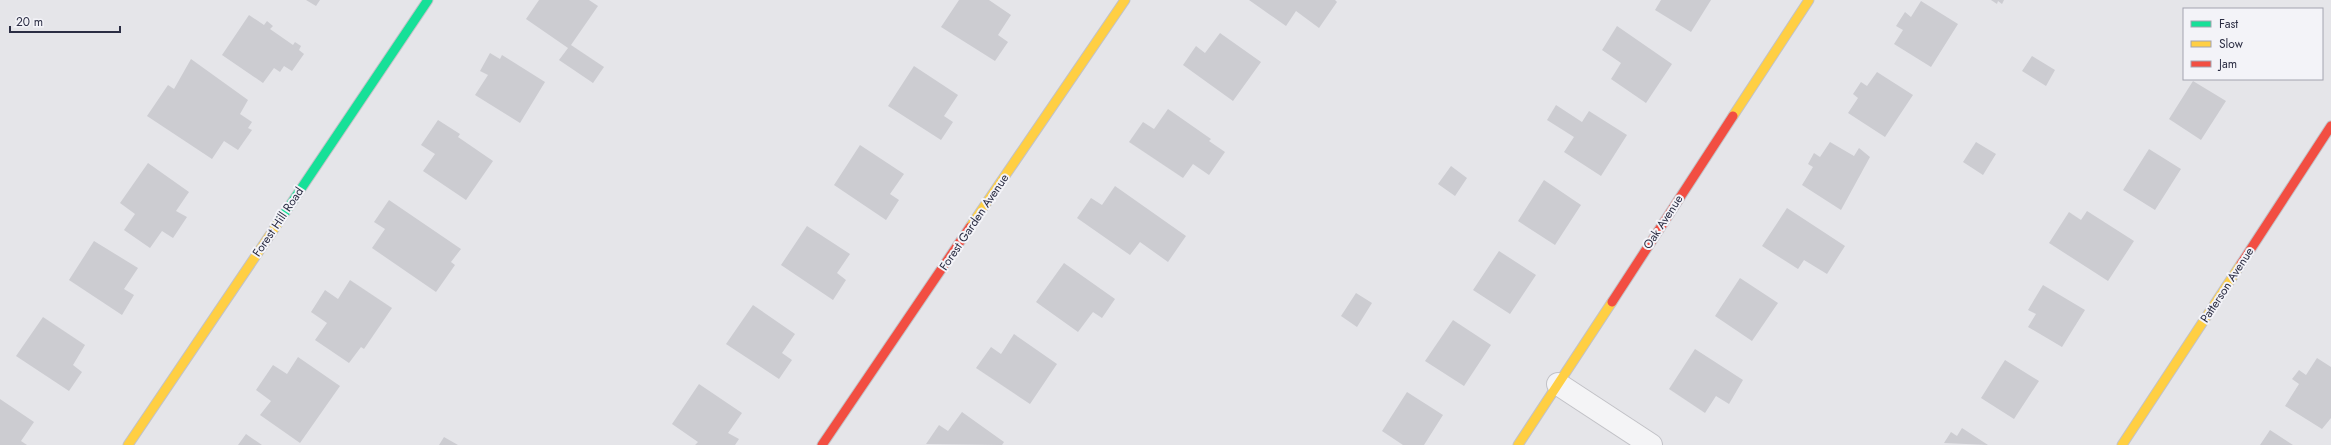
<svg xmlns="http://www.w3.org/2000/svg" width="2331" height="445" font-family="Jost,sans-serif">
<rect width="100%" height="100%" fill="#e5e5e9"/>
<path fill="#ccccd1" d="M306,0H320L316,6Z
M539,0H589L598,6L571,45L604,67L593,83L559,60L568,48L526,19Z
M959,0H989L1011,15L998,35L1008,42L995,61L941,27Z
M1249,0H1335L1337,2L1319,28L1296,11L1286,26Z
M1661,0H1711L1691,32L1655,10Z
M1991,0H2004L2002,4L1998,1L1997,4Z
M1921,1L1958,24L1931,67L1894,44L1903,30L1896,26L1905,12L1911,17Z
M249,15L264,25L267,21L273,26L270,29L293,45L295,42L301,46L299,50L304,54L292,71L284,66L280,72L274,68L263,83L222,55Z
M1617,26L1672,64L1646,103L1611,79L1621,63L1602,50Z
M1220,33L1261,62L1233,101L1183,65L1196,46L1205,53Z
M490,53L500,59L502,55L545,82L520,123L475,95L488,75L480,71Z
M2032,56L2055,70L2046,86L2022,71Z
M191,59L248,100L240,114L252,122L248,128L252,130L238,150L224,141L212,159L147,116L168,85L174,89Z
M914,66L958,95L944,116L953,122L941,140L888,106Z
M1877,72L1913,95L1885,137L1848,113L1858,98L1853,94L1861,82L1867,86Z
M2193,81L2226,101L2201,140L2169,119Z
M1556,105L1582,122L1589,111L1627,135L1601,176L1564,152L1574,137L1547,120Z
M1168,109L1211,139L1209,141L1225,152L1209,175L1193,164L1183,178L1129,142L1143,122L1154,129Z
M438,120L460,134L458,137L493,161L466,200L423,171L435,154L421,145Z
M1830,142L1854,156L1859,148L1870,157L1841,210L1802,185L1813,167L1808,164L1814,153L1820,157Z
M1976,142L1996,154L1983,175L1963,162Z
M860,145L904,174L890,194L899,200L886,220L834,185Z
M2149,149L2181,169L2155,210L2123,190Z
M148,163L189,192L176,211L187,217L173,238L162,231L150,248L124,230L135,214L120,203Z
M1451,166L1467,178L1455,196L1438,184Z
M1544,180L1581,205L1555,245L1518,221Z
M1115,186L1186,236L1168,262L1140,242L1130,255L1077,218L1091,198L1102,205Z
M389,200L461,249L451,262L455,265L436,292L372,248L385,229L374,222Z
M1787,208L1845,246L1827,274L1804,260L1798,269L1762,246Z
M2087,211L2134,241L2108,281L2049,243L2069,212L2081,220Z
M807,226L850,254L837,273L846,280L833,300L781,265Z
M94,241L138,268L124,289L134,295L122,315L69,280Z
M1499,251L1536,275L1510,314L1473,290Z
M1064,263L1115,299L1102,318L1093,312L1078,332L1036,302Z
M1740,278L1778,303L1752,341L1715,316Z
M350,280L392,308L364,349L361,347L349,363L315,340L327,323L311,312L325,290L338,299Z
M2043,285L2085,310L2062,347L2028,327L2036,314L2028,310Z
M1356,293L1372,303L1357,327L1341,316Z
M753,305L795,334L782,353L792,360L779,379L726,344Z
M43,317L85,345L73,365L82,372L69,391L16,356Z
M1453,320L1491,345L1464,386L1425,361Z
M1014,334L1057,364L1030,404L976,368L991,347L1001,354Z
M1695,349L1743,380L1729,404L1716,396L1705,413L1669,389Z
M298,357L340,386L300,443L260,415L271,401L256,390L273,365L287,374Z
M2317,358L2331,367V418L2322,429L2285,406L2299,384L2292,379L2299,370L2306,375Z
M2005,360L2039,381L2014,419L1981,398Z
M699,384L742,413L728,433L739,439L735,445H695L698,442L672,424Z
M1407,392L1443,415L1424,445H1403L1382,431Z
M0,399L34,422L21,441L27,445H0Z
M962,412L1004,442L1002,445L926,444L939,425L948,431Z
M1962,428L1988,445L1944,443L1951,432L1957,436Z
M2270,430L2293,445H2260Z
M246,434L262,445H238Z
M444,437L458,445H439Z"/>
<g fill="none" stroke-linecap="round" stroke-linejoin="round">
<g stroke="#c2c2c7" stroke-width="24">
<path id="street" d="M1558,384L1651,445"/>
</g>
<g stroke="#c2c2c7" stroke-width="11">
<path id="fast" d="M278,223L428,0"/>
</g>
<g stroke="#c2c2c7" stroke-width="11">
<path id="slow" d="M1733,116L1809,0
M970,227L1125,0
M128,445L278,223
M1518,445L1612,302
M2122,445L2241,264"/>
</g>
<g stroke="#c2c2c7" stroke-width="11">
<path id="jam" d="M2241,264L2331,126
M1612,302L1733,116
M822,445L970,227"/>
</g>
<use href="#street" stroke="#f4f4f6" stroke-width="22"/>
<use href="#fast" stroke="#16e098" stroke-width="9"/>
<use href="#slow" stroke="#ffcf43" stroke-width="9"/>
<use href="#jam" stroke="#f24e42" stroke-width="9"/>
</g>
<g text-anchor="middle" stroke-width="4" stroke-linejoin="round" paint-order="stroke">
<g font-size="12" fill="#2b2d43" stroke="#f3f3f8">
<text transform="translate(278 222) rotate(-56)" y="4">Forest Hill Road</text>
<text transform="translate(974 222) rotate(-56)" y="4">Forest Garden Avenue</text>
<text transform="translate(1663 222) rotate(-57)" y="4">Oak Avenue</text>
<text transform="translate(2227 285) rotate(-57)" y="4">Patterson Avenue</text>
</g>
</g>
<rect x="2183" y="8" width="140" height="72" fill="#f3f3f8" stroke="#a3a4b0"/>
<rect x="2191" y="21" width="20" height="6" fill="#16e098" stroke="#a3a4b0"/>
<text x="2219" y="28" font-size="12" fill="#2b2d43">Fast</text>
<rect x="2191" y="41" width="20" height="6" fill="#ffcf43" stroke="#a3a4b0"/>
<text x="2219" y="48" font-size="12" fill="#2b2d43">Slow</text>
<rect x="2191" y="61" width="20" height="6" fill="#f24e42" stroke="#a3a4b0"/>
<text x="2219" y="68" font-size="12" fill="#2b2d43">Jam</text>
<path d="M10 26v6h110v-6" fill="none" stroke="#2b2d43" stroke-width="2"/>
<text x="16" y="26" font-size="12" fill="#2b2d43" stroke="#f3f3f8" stroke-width="3" paint-order="stroke">20 m</text>
</svg>
